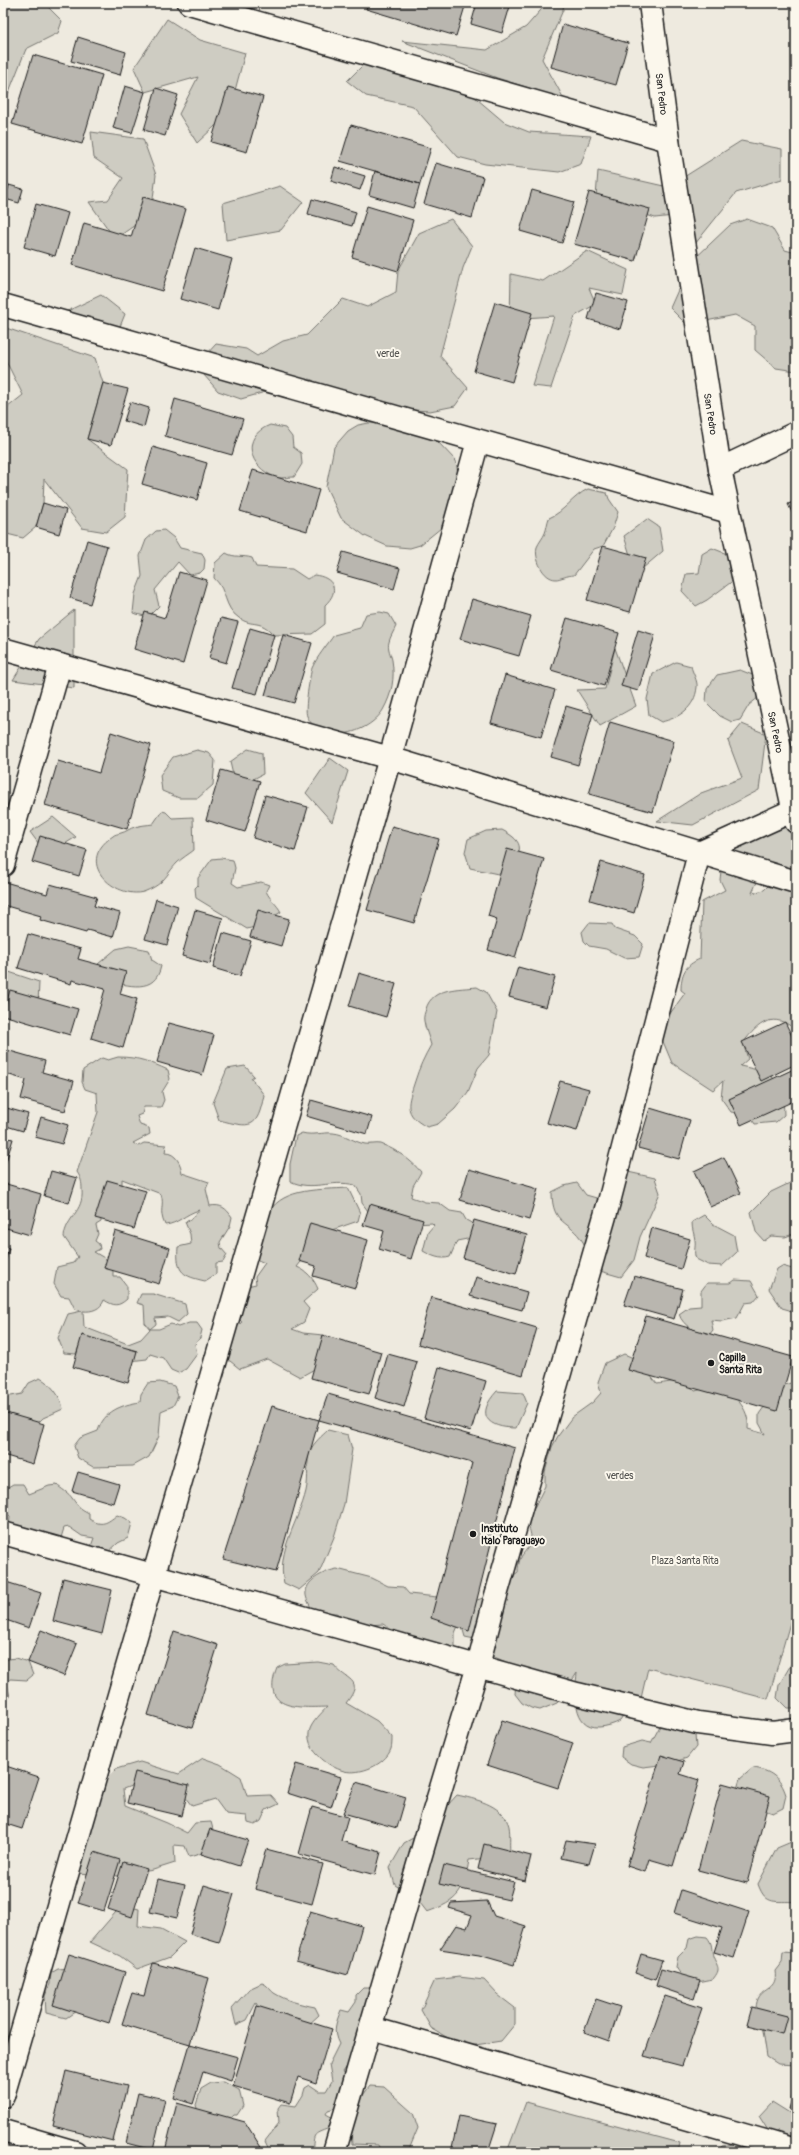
<svg xmlns="http://www.w3.org/2000/svg" width="799" height="2155" font-family="Pangolin,sans-serif">
<rect width="100%" height="100%" fill="#eeeadf"/>
<filter id="ink" filterUnits="userSpaceOnUse"><feTurbulence type="fractalNoise" baseFrequency=".025" numOctaves="2"/><feDisplacementMap in="SourceGraphic" scale="8" xChannelSelector="R" yChannelSelector="G"/><feConvolveMatrix kernelMatrix="1 2 1 2 8 2 1 2 1" color-interpolation-filters="sRGB"/></filter>
<g filter="url(#ink)">
<path fill="#ceccc2" stroke="#75746f" d="M3,3H44L62,21L58,33L26,49L3,107Z
M547,3H564L563,10L542,59L564,99L497,78L402,41L487,50L526,27Z
M167,19L200,40L245,53L229,113L197,143L179,114L198,77L145,92L134,68Z
M365,63L464,88L504,122L529,132L591,136L581,164L559,172L485,164L458,157L413,106L366,96L347,81Z
M91,132L143,139L156,175L151,214L115,239L89,202L108,200L123,178L94,158Z
M741,141L782,149V179L736,193L691,249L683,215L655,218L596,197L598,171L668,187Z
M280,186L303,202L281,230L226,240L223,203Z
M451,219L472,246L463,268L440,356L468,388L455,406L430,411L397,409L336,393L310,379L241,399L218,391L196,366L216,344L246,349L257,356L283,341L307,335L343,299L367,307L396,292L398,271L419,233Z
M747,219L772,228L785,250L796,253V371L776,368L755,350V326L735,315L687,325L670,308L690,263L730,225Z
M587,251L628,270L623,295L589,288L596,304L575,316L551,388L532,386L554,316L510,319L511,274L543,281Z
M101,295L125,314L111,349L59,315Z
M3,327L95,358L103,383L87,439L128,469L125,517L106,532L82,528L44,479L43,503L36,527L23,538L3,533V411L23,395L3,355Z
M369,423H382L418,430L438,442L456,461L459,481L451,506L441,528L420,545L410,548L387,546L365,536L341,518L326,487L334,447L348,431L358,425Z
M270,425L285,428L292,437L293,447L301,453L302,464L294,477C288,477 280,479 275,477C249,467 240,437 270,425Z
M588,489L607,493L609,499L618,512L613,528L603,546L594,549L574,575C568,575 560,579 556,579C543,579 534,558 537,547C539,542 543,538 545,533C547,528 547,523 549,518C564,512 573,496 588,489Z
M647,519L659,527L663,551L636,574L624,536Z
M164,530L174,538L180,548L202,553L205,560L204,569L200,573L190,575L178,562L155,590L159,606L148,617L133,613L135,594L142,576L140,556L146,540L156,531Z
M712,548L727,554L729,569L734,580L707,600L696,606L682,591L686,574L699,573L702,554Z
M226,553C234,558 243,555 252,558L256,567L292,569L307,579L314,575C333,577 341,590 325,605V624L312,634L274,635C259,618 253,628 239,618C223,607 228,591 214,578L215,563Z
M74,610V688L13,680L39,639Z
M380,612L389,614L396,626C394,631 390,637 389,642C387,648 391,655 392,660C395,678 392,694 383,710C369,734 321,747 307,716C304,710 310,675 312,668C317,657 327,645 334,635L360,628L366,614Z
M615,648L636,706L600,726L577,690L605,689Z
M676,662L691,666C692,672 698,681 697,687C695,708 679,718 661,722L649,715L647,699L653,674Z
M740,670L755,676L759,697L749,705L740,720L732,722L720,716L706,702L707,689L717,675Z
M742,724L766,734L759,790L693,825L657,821L701,793L742,778L728,741Z
M248,749L262,753L263,774L236,788L230,762Z
M197,750L209,753L215,760L213,785L198,798H179L162,791L160,775L173,757Z
M330,758L348,771L332,822L306,793Z
M162,811L166,812L172,818L193,817L194,850C189,854 182,858 177,863C165,876 165,883 146,891C121,902 70,865 113,836C115,834 118,834 121,833C126,832 130,828 135,827C141,825 147,825 153,824Z
M796,814V881L764,875L756,884L752,893L764,890L769,885L786,887L796,900V1030C773,1011 759,1022 743,1043L748,1059L740,1066C775,1073 783,1078 784,1115L776,1122L755,1124L749,1115L731,1112L721,1098L723,1081L713,1090L672,1063L662,1039L669,1015L685,993L681,990C681,974 685,965 700,959L702,902L725,890L720,880L723,852L770,830H779Z
M53,817L76,837L47,855L30,832Z
M502,830C527,843 521,851 509,872L498,874L470,868L465,852L468,839L486,831Z
M221,858L233,860L235,868L232,883L238,887L261,882L269,885L266,891C270,900 277,904 281,912L276,915L270,923L247,929L196,898L195,888L198,885V878L212,859Z
M589,923L612,924L615,929L635,936L643,944L639,957L624,958L606,949L589,946L584,941L582,932Z
M129,946L149,950L152,960L161,966C155,995 128,985 107,981L98,964L116,949Z
M3,970L39,982L38,1005L10,1013L3,1008Z
M477,987L486,992L497,1012L489,1055L478,1068L468,1092L455,1109L438,1124L427,1127C402,1114 408,1103 415,1081C419,1068 424,1057 431,1045C429,1037 425,1029 424,1021C423,1017 425,1012 426,1009C432,987 460,989 477,987Z
M118,1057C139,1057 150,1062 168,1070L170,1079L162,1092L164,1100L161,1107H144L142,1114L137,1116L140,1125L149,1128L150,1134L133,1143L138,1146L144,1143L166,1145L165,1153C176,1153 181,1164 182,1173L209,1182L206,1189L210,1206C221,1204 226,1208 232,1217L230,1226L220,1242L221,1248L227,1255L223,1262L216,1263V1274L205,1281C183,1276 176,1273 178,1247L191,1244L190,1234L185,1222L192,1219L199,1210C185,1214 178,1224 165,1225C158,1210 165,1206 161,1194L122,1179V1192L101,1214V1222L96,1225L98,1234L95,1241L99,1244L100,1249L94,1252L113,1263V1277H120L127,1286V1299C118,1307 114,1306 104,1300C101,1309 92,1312 83,1311L84,1327L128,1344L141,1339L150,1329L145,1323L144,1305L137,1303L141,1294H153L185,1304L187,1314L178,1322L168,1317L155,1318L156,1324L150,1329H159L171,1324L178,1327L189,1323H197L202,1330L200,1338L195,1344L197,1354L186,1369L178,1373L171,1370L163,1358L150,1354L147,1359L121,1362L79,1346L76,1354L64,1353L58,1338L68,1314L82,1311L75,1309L69,1297L61,1296L54,1284L57,1267L73,1263L78,1257L64,1237C66,1217 84,1212 82,1190C82,1182 81,1178 77,1172L98,1112L97,1093L85,1089L82,1082L83,1070L102,1058L108,1060Z
M245,1066L254,1076L251,1078L264,1095C257,1130 251,1128 219,1120L213,1103L227,1069Z
M302,1133C313,1136 323,1132 333,1133C345,1134 354,1142 365,1144C370,1145 376,1143 381,1144C397,1150 411,1160 421,1172L413,1186L411,1197L425,1202L439,1203L450,1211L462,1213L466,1220L477,1226V1237L457,1241L450,1257C440,1260 432,1256 423,1251L428,1232L434,1225L432,1223L416,1224L377,1223L362,1203L361,1194L355,1185C331,1179 312,1192 290,1181V1164L296,1136Z
M628,1172L655,1178L660,1193L640,1237L634,1260L621,1277L593,1269C590,1260 588,1250 583,1242C569,1219 552,1226 552,1192L564,1186L577,1183L586,1195L607,1201Z
M794,1181L796,1182V1233L785,1237L771,1236L764,1241L756,1232L751,1212L771,1192Z
M348,1188L360,1213L358,1221L323,1233L297,1267C307,1271 314,1279 318,1289L303,1302L309,1309L304,1322L292,1329L303,1333L323,1335L338,1356L300,1377L267,1359L240,1369L230,1361L216,1358L233,1330L242,1322L235,1315L242,1287L256,1284L255,1277L265,1263L253,1258C258,1244 261,1225 269,1212C284,1187 322,1190 348,1188Z
M704,1215L713,1224L734,1235L737,1252L722,1266L708,1265L696,1259C693,1251 696,1248 695,1240C694,1233 692,1230 692,1222Z
M782,1266L796,1270V1317L789,1310L782,1308L769,1289L777,1269Z
M735,1280L751,1281L759,1295L753,1302L745,1303L737,1318L722,1321L711,1320L713,1330L709,1335C697,1332 683,1327 679,1314L689,1307L701,1306V1291L707,1283H731Z
M624,1354L638,1360L657,1384C676,1382 680,1376 695,1391C701,1390 708,1386 714,1387C733,1391 750,1408 748,1429L765,1434L759,1423V1414L772,1396L785,1385L796,1381V1441L794,1442L796,1443V1602L768,1699L648,1668L639,1707C635,1708 628,1710 625,1713C623,1715 622,1719 620,1721C615,1724 605,1727 599,1727C572,1728 575,1692 577,1673L557,1703L540,1710L531,1708L522,1703L515,1694L516,1682L505,1667L506,1662L492,1656L489,1642L465,1637L461,1623L474,1601L483,1598L494,1603L510,1578L518,1572C518,1552 529,1552 531,1540C532,1533 527,1524 526,1517L535,1506L545,1486V1472L552,1447L558,1436L572,1417L593,1402L601,1393L598,1382L605,1363Z
M40,1378C51,1384 61,1396 63,1409L43,1418L33,1428L3,1442V1393L11,1396L22,1394L29,1383Z
M160,1382L174,1386L178,1396L173,1406L161,1411L159,1436L149,1457L133,1466L93,1467L78,1458L74,1446L80,1438L98,1431C104,1411 121,1405 140,1402L141,1394L148,1383Z
M497,1391L523,1393L527,1403L516,1428C487,1428 475,1415 497,1391Z
M328,1430L348,1435L352,1449L344,1504L334,1537L319,1573L299,1590L284,1583C276,1551 299,1521 306,1491C309,1479 306,1460 310,1451C314,1442 322,1436 328,1430Z
M13,1484H23L29,1494L49,1486L57,1485C61,1489 69,1493 72,1498C78,1506 79,1508 89,1513V1519C102,1527 107,1523 117,1515L125,1518L132,1523L128,1538L118,1543L104,1556L90,1549L94,1538L82,1536L69,1527L64,1528L60,1541L9,1531L10,1516L3,1509V1490Z
M337,1569L372,1578L388,1586L403,1587L409,1594L437,1597L458,1626L455,1633V1652L397,1634L383,1624L368,1625L353,1621L336,1613H324L311,1608C309,1603 305,1597 306,1592C307,1579 326,1571 337,1569Z
M796,1656V1708H787L777,1698L779,1685Z
M15,1658L28,1662L33,1675L27,1680L10,1679L7,1684L10,1697L3,1701V1660Z
M318,1662L334,1665C345,1681 366,1678 346,1703L377,1721L392,1737C392,1740 392,1746 391,1749C385,1765 360,1775 344,1771C328,1767 303,1748 310,1729C313,1721 321,1714 327,1707C298,1708 260,1710 277,1668L285,1664Z
M671,1724L689,1726L695,1734L696,1747L687,1758L668,1764L643,1767L631,1764L621,1757L622,1747L642,1741L651,1743L660,1726Z
M203,1758L220,1764L241,1777L247,1796L271,1795L279,1804L266,1810L261,1821L255,1825L248,1823L247,1816L226,1814L215,1799L192,1806L181,1792L144,1781L123,1789L125,1806L167,1823L187,1833L195,1823L211,1822C218,1844 210,1852 189,1857L185,1846L174,1845L175,1863L153,1870L119,1876L78,1873L97,1788L116,1769L140,1762L179,1774Z
M753,1768C770,1770 781,1778 786,1795L783,1808L773,1813L764,1810L736,1792L740,1779Z
M457,1795C475,1799 500,1804 508,1823C511,1830 509,1843 510,1851L495,1857L469,1860C464,1892 459,1901 427,1912L417,1899L395,1885L390,1867L404,1843L422,1833Z
M796,1840V1902C776,1900 766,1907 758,1884L777,1848Z
M122,1905L139,1909L138,1926L161,1929L185,1942L170,1957L137,1969L120,1956L90,1942Z
M698,1936L707,1937C713,1944 711,1948 713,1956C717,1967 722,1968 713,1979C693,1983 687,1986 676,1967L678,1957L687,1948L689,1939Z
M783,1952L796,1953V2065L778,2064L767,2057L762,2024L755,2022C756,2015 755,2006 758,1999C763,1987 778,1990 775,1971L782,1962Z
M71,1968L82,2007L66,2018L46,2013L45,1996L50,1984L51,1973L58,1969Z
M459,1977L484,1980L498,1995L515,2008V2024L501,2041L469,2046L448,2038L431,2028L421,2010L435,1980Z
M262,1983C268,1985 269,1989 274,1993C287,2001 300,2004 315,2007L319,2015L307,2026L264,2015L256,2003L247,2020L236,2025L232,2008L249,1989Z
M363,1988H370L372,1993L348,2065L343,2072L352,2077L339,2093L342,2100L338,2107L328,2110L326,2114L335,2119L330,2128C310,2135 315,2134 312,2152H270L265,2141L279,2123L278,2108L281,2104L296,2106L303,2095L305,2088L310,2085L319,2091H326L332,2081L329,2064L339,2044C332,2031 336,2023 341,2010L349,2012L356,2002V1995Z
M224,2082L239,2090L243,2106L237,2115H234L228,2121L199,2115L196,2105L201,2089L211,2083Z
M370,2086L384,2087L413,2113L418,2128L408,2152H381L378,2145L352,2144C350,2119 354,2106 370,2086Z
M526,2102L680,2143L678,2152H507Z
M772,2102L796,2117V2141L779,2148L759,2116Z
M733,2144L765,2152H717L722,2146Z"/>
<path fill="#b9b6af" stroke="#1c1c1c" d="M368,3H466L456,36L366,9Z
M477,3H511L502,33L471,24Z
M563,24L628,43L616,85L551,67Z
M78,37L126,52L120,75L71,61Z
M33,55L102,75L82,144L12,124Z
M125,86L145,92L132,133L113,128Z
M228,87L263,97L247,152L211,142Z
M156,88L178,95L165,136L144,130Z
M351,125L431,148L420,184L340,161Z
M436,163L483,177L472,218L424,204Z
M335,167L365,176L360,190L331,181Z
M375,171L420,184L413,208L369,195Z
M3,183L9,185L3,205Z
M9,185L23,189L19,203L5,199Z
M532,190L574,202L562,243L520,231Z
M589,192L650,209L635,261L574,244Z
M143,197L186,209L162,291L72,265L84,223L131,237Z
M312,199L356,212L352,226L308,214Z
M36,204L68,213L55,256L24,247Z
M367,206L413,220L398,271L352,257Z
M195,248L232,259L218,310L180,299Z
M596,293L628,302L620,329L588,319Z
M495,302L532,313L512,382L474,371Z
M103,383L128,389L111,445L87,439Z
M175,399L243,419L232,455L165,436Z
M130,402L149,408L144,427L124,421Z
M153,447L207,463L197,500L142,484Z
M253,470L319,490L307,531L240,511Z
M796,501V521L788,504Z
M43,503L66,510L59,534L36,527Z
M87,540L107,546L90,604L70,598Z
M603,546L646,558L630,612L587,600Z
M343,552L400,568L394,589L337,573Z
M179,572L207,580L183,664L134,649L145,612L165,618Z
M472,599L531,616L519,656L460,639Z
M221,618L238,622L226,663L209,658Z
M567,618L619,633L604,686L551,670Z
M250,628L274,635L257,694L232,688Z
M638,630L655,635L638,691L621,686Z
M283,635L312,643L294,703L265,695Z
M505,675L555,690L541,737L491,723Z
M566,706L593,714L578,765L551,757Z
M610,722L674,741L653,812L589,794Z
M111,732L151,745L127,829L45,805L58,761L99,773Z
M221,770L260,781L245,832L206,820Z
M265,795L308,807L295,851L253,838Z
M392,826L439,839L414,923L367,910Z
M40,836L87,850L79,876L32,862Z
M507,849L544,859L515,958L488,950L497,919L488,916Z
M601,862L645,875L634,913L590,900Z
M5,882L47,894L50,884L97,897L94,906L120,913L113,937L87,930L86,933L40,920L41,916L3,905Z
M156,899L178,906L167,945L145,939Z
M195,910L223,918L210,964L182,956Z
M258,910L289,919L281,946L250,937Z
M223,933L251,941L240,976L213,968Z
M28,934L81,949L78,959L126,972L120,994L137,999L123,1048L91,1038L105,989L72,980L71,984L18,968Z
M518,967L555,977L546,1007L509,997Z
M359,973L396,984L386,1017L349,1006Z
M10,990L78,1009L70,1035L3,1015Z
M785,1022L796,1044V1064L761,1081L742,1042Z
M169,1023L214,1035L202,1075L157,1062Z
M3,1049L45,1061L42,1072L74,1081L65,1111L21,1099L26,1080L3,1073Z
M796,1068V1100L741,1125L729,1099Z
M560,1081L589,1089L577,1131L547,1123Z
M311,1100L372,1117L367,1134L306,1116Z
M3,1107L28,1114L23,1131L3,1125Z
M650,1108L690,1120L679,1159L638,1148Z
M41,1117L68,1125L62,1144L35,1137Z
M3,1137L13,1139L4,1168H3Z
M724,1157L741,1193L710,1207L694,1171Z
M469,1169L538,1189L529,1220L460,1200Z
M51,1171L77,1178L69,1203L44,1196Z
M107,1180L146,1191L134,1229L95,1218Z
M3,1183L41,1194L30,1235L3,1227Z
M370,1204L423,1220L411,1259L379,1249L384,1231L363,1225Z
M474,1220L527,1235L516,1274L463,1258Z
M310,1223L368,1240L355,1288L313,1276L316,1266L299,1261Z
M652,1228L690,1239L681,1269L644,1258Z
M115,1231L170,1248L159,1284L104,1268Z
M3,1246L9,1248L3,1268Z
M634,1276L683,1289L674,1319L624,1305Z
M476,1277L527,1292L522,1310L470,1296Z
M431,1297L537,1328L523,1375L418,1344Z
M646,1316L793,1357L777,1411L628,1370Z
M82,1335L137,1351L128,1383L73,1367Z
M323,1335L381,1352L369,1394L311,1378Z
M388,1354L417,1362L404,1407L375,1398Z
M439,1367L486,1381L471,1431L424,1418Z
M328,1394L515,1448L469,1631L431,1618L472,1463L319,1420Z
M272,1406L319,1420L276,1572L223,1559Z
M3,1412L44,1424L33,1464L3,1455Z
M78,1472L119,1484L113,1503L72,1491Z
M63,1578L112,1590L102,1634L53,1621Z
M3,1581L41,1593L29,1628L3,1619Z
M41,1630L77,1644L64,1676L28,1662Z
M174,1631L218,1645L192,1728L148,1715Z
M502,1720L573,1743L558,1788L487,1765Z
M661,1755L684,1762L680,1774L699,1780L673,1866L649,1859L645,1872L627,1866Z
M296,1764L341,1777L331,1807L287,1793Z
M3,1765L39,1777L22,1829L3,1823Z
M135,1772L189,1785L182,1816L127,1803Z
M356,1782L406,1797L397,1828L343,1813Z
M722,1783L770,1796L747,1883L698,1870Z
M312,1807L348,1817L341,1841L381,1852L375,1875L299,1854Z
M210,1829L248,1840L239,1866L201,1854Z
M566,1840L595,1844L589,1864L561,1858Z
M484,1844L531,1856L525,1881L478,1869Z
M266,1849L323,1864L312,1904L255,1889Z
M94,1852L120,1860L104,1911L78,1903Z
M123,1862L147,1869L132,1917L108,1909Z
M444,1865L514,1882L509,1900L439,1884Z
M158,1879L185,1885L177,1918L150,1912Z
M204,1885L234,1894L219,1943L190,1934Z
M681,1890L749,1912L734,1958L714,1952L722,1928L674,1913Z
M487,1901L494,1916L526,1926L514,1965L479,1955L440,1949L456,1925L467,1928L472,1915L449,1908L451,1903Z
M310,1911L362,1926L348,1975L296,1961Z
M69,1954L125,1972L109,2023L53,2005Z
M641,1954L662,1960L655,1980L635,1973Z
M153,1963L209,1978L190,2044L122,2024L132,1993L144,1996Z
M661,1969L700,1980L694,1999L656,1986Z
M665,1996L702,2008L682,2066L644,2056Z
M596,1999L620,2007L609,2041L584,2032Z
M257,2006L332,2029L316,2083L298,2077L290,2103L233,2086Z
M752,2007L787,2016L782,2034L747,2025Z
M190,2044L238,2057L231,2081L203,2072L193,2104L174,2098Z
M66,2071L127,2086L113,2141L53,2126Z
M796,2083V2111L789,2109Z
M138,2093L165,2099L153,2150L126,2143Z
M177,2103L245,2122L264,2152L165,2151Z
M459,2116L497,2124L488,2152H451Z"/>
<g fill="none" stroke-linecap="round" stroke-linejoin="round">
<g stroke="#1c1c1c" stroke-width="25">
<path id="minor" d="M189,3L668,140
M3,305L729,512
M720,469L796,433
M3,865L60,665
M3,1533L577,1694L698,1723L772,1733L796,1730
M371,2028L796,2150
M3,2096L390,758L478,441
M3,2131L75,2152
M334,2152L427,1834L478,1666L495,1599L609,1202L699,853"/>
</g>
<g stroke="#1c1c1c" stroke-width="25">
<path id="tertiary" d="M3,649L390,758L796,882
M699,853L796,809"/>
</g>
<g stroke="#1c1c1c" stroke-width="25">
<path id="secondary" d="M650,3L668,140L720,469L796,822"/>
</g>
<use href="#minor" stroke="#fbf7ec" stroke-width="22"/>
<use href="#tertiary" stroke="#fbf7ec" stroke-width="22"/>
<use href="#secondary" stroke="#fbf7ec" stroke-width="22"/>
</g>
</g>
<g fill="#1c1c1c" stroke="#fbf7ec" stroke-width="1.5">
<circle cx="711" cy="1363" r="4"/>
<circle cx="473" cy="1534" r="4"/>
</g>
<g text-anchor="middle" stroke-width="4" stroke-linejoin="round" paint-order="stroke">
<g font-size="10" fill="#1c1c1c" stroke="#fbf7ec">
<text transform="translate(662 94) rotate(83)" y="4">San Pedro</text>
<text transform="translate(711 414) rotate(81)" y="4">San Pedro</text>
<text transform="translate(776 732) rotate(78)" y="4">San Pedro</text>
</g>
<g font-size="10" fill="#51514e" stroke="#fbf7ec">
<text x="388" y="357">verde</text>
<text x="620" y="1479">verdes</text>
<text x="685" y="1564">Plaza Santa Rita</text>
</g>
<g font-size="10" font-weight="bold" fill="#1c1c1c" stroke="#fbf7ec" text-anchor="start">
<text x="719" y="1361">Capilla<tspan x="719" dy="12">Santa Rita</tspan></text>
<text x="481" y="1532">Instituto<tspan x="481" dy="12">Italo Paraguayo</tspan></text>
</g>
</g>
<rect width="799" height="2155" fill="none" stroke="#fbf7ec" stroke-width="16"/>
<rect x="8" y="8" width="783" height="2139" fill="none" stroke="#1c1c1c" stroke-width="1.5" filter="url(#ink)"/>
</svg>
